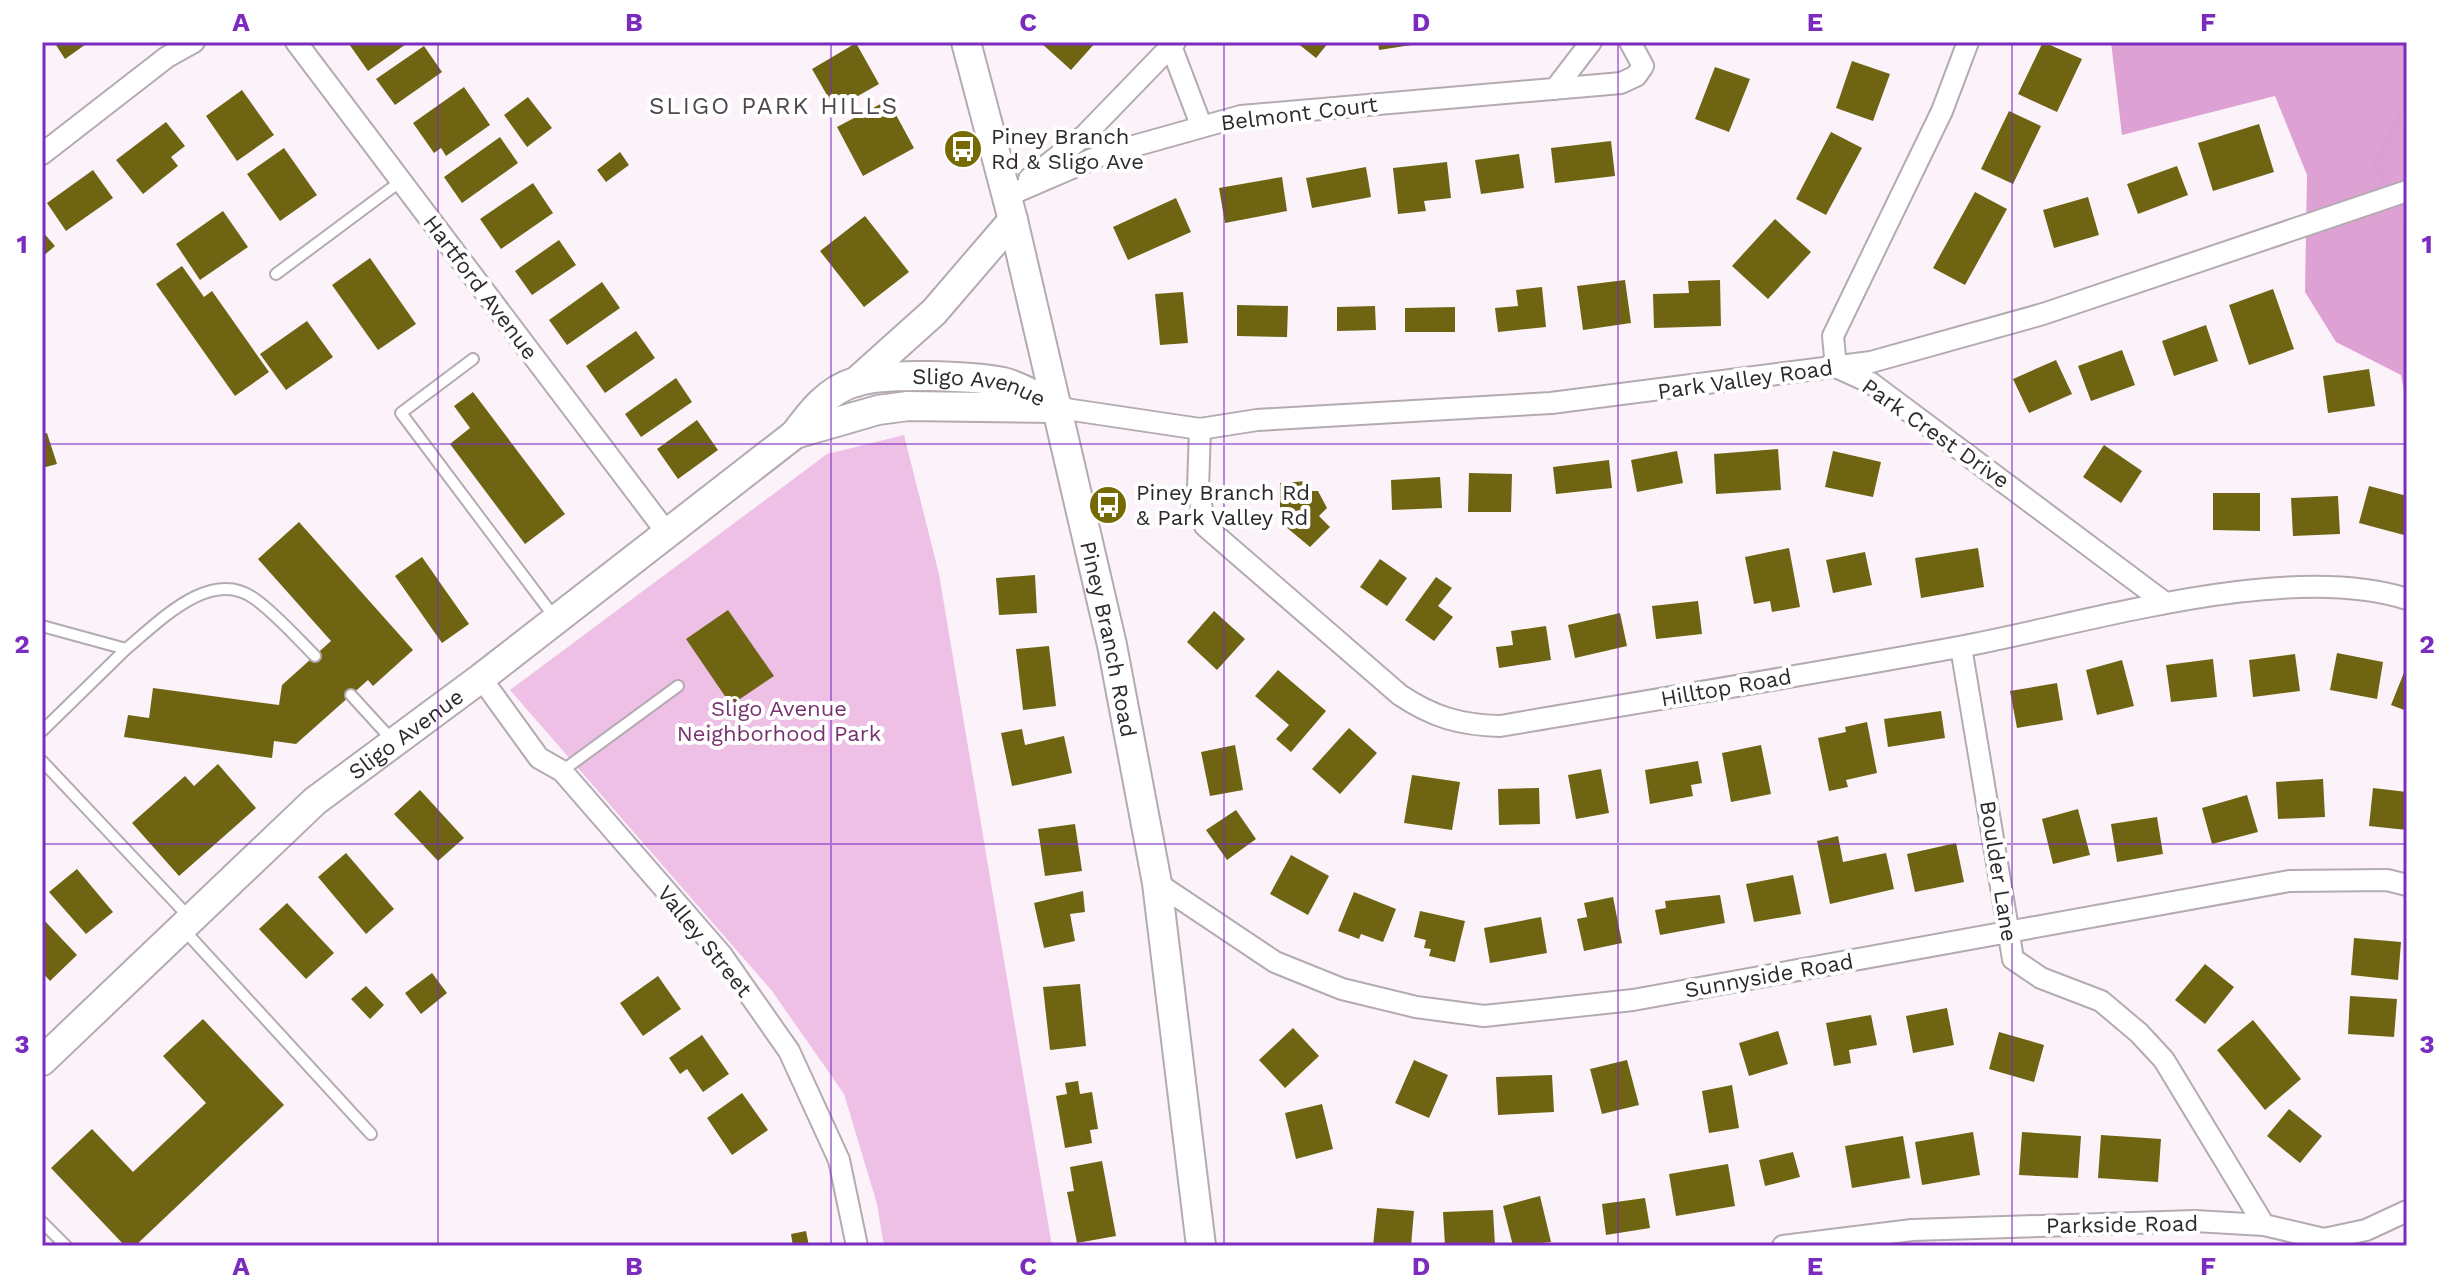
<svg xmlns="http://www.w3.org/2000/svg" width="2449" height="1288" font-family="'Work Sans',sans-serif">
<rect width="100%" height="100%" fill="#fcf3fa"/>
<path fill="#eec0e6" d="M904,435L939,574L1052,1246H884L877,1204L844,1094L772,991L510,690L827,454Z"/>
<path fill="#dea1d3" d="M2111,42H2407V405L2401,375L2336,342L2305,292L2307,175L2275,96L2122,135Z"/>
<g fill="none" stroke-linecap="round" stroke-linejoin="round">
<path stroke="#dc9fd2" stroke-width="8" d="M2407,106L2377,162L2407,228"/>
</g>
<path fill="#6e6412" d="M54,42H89L65,59Z
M351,42H409L368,71L349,44Z
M1040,42H1096L1071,70Z
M1296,42H1329L1316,58Z
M1378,42H1418V44L1379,50Z
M2043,42L2082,59L2057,112L2018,94Z
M856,43L879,84L835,109L812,69Z
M424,46L442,72L395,105L376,79Z
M1852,61L1890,74L1873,121L1836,108Z
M1715,67L1750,79L1729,132L1695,119Z
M464,87L490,125L446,156L441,148L434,153L413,123Z
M242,90L274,135L237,161L206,116Z
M528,97L552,128L527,147L504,115Z
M888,100L914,148L863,176L837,127Z
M2009,111L2041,126L2013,184L1981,169Z
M166,122L185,146L171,157L178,166L143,194L116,160Z
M2259,124L2274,172L2213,191L2198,143Z
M1831,132L1862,148L1826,215L1796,199Z
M500,137L518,163L462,203L444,177Z
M1611,141L1615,176L1555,183L1551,148Z
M284,148L317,195L280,221L247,174Z
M620,152L629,165L606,182L597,170Z
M1519,154L1524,188L1481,194L1475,160Z
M1447,162L1451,198L1424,201L1426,211L1398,214L1393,168Z
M2177,166L2188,195L2138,214L2127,184Z
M1366,167L1371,197L1312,208L1306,178Z
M93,170L113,198L66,231L47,203Z
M1282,177L1287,211L1225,223L1219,188Z
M533,183L553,213L501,249L480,219Z
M1975,192L2007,209L1965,285L1933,268Z
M2088,197L2099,235L2054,248L2043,210Z
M1176,198L1191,232L1128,260L1113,227Z
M223,211L248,247L200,280L176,244Z
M865,216L909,272L864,307L820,251Z
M1775,219L1811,252L1768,299L1732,266Z
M42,231L55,246L42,257Z
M559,240L576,265L532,295L515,271Z
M370,258L416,324L378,350L332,285Z
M182,266L204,297L212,291L269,372L235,396L156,284Z
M1625,280L1631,323L1583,330L1577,286Z
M1720,280L1721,326L1654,328L1653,294L1689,293L1688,281Z
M602,282L620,308L567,345L549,320Z
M1542,287L1546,327L1498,332L1495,308L1518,306L1516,290Z
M2273,289L2294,349L2249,365L2229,305Z
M1183,292L1188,343L1160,345L1155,294Z
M1237,305L1288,306L1287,337L1237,336Z
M1375,306L1376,330L1337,331V307Z
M1455,307V332H1405V308Z
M307,321L333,357L286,390L260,354Z
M2206,325L2218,361L2174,376L2162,341Z
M636,331L655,358L605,393L586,366Z
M2122,350L2135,385L2091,401L2078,366Z
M2056,360L2072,394L2029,413L2013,379Z
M2369,369L2375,406L2328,413L2323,376Z
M676,378L692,402L641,437L625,414Z
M473,392L565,514L525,544L450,444L470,428L454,406Z
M697,420L718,450L678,479L657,449Z
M47,433L57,464L42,468V434Z
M2104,445L2142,471L2121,503L2083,477Z
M1778,449L1781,490L1716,494L1714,454Z
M1677,451L1683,483L1637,492L1631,460Z
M1833,451L1881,462L1873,497L1825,487Z
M1609,460L1612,488L1556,494L1553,467Z
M1469,473L1512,474L1511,512H1468Z
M1440,477L1442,508L1392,510L1391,480Z
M1308,481L1307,491H1318L1327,508L1319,516L1330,527L1310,547L1280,522V483Z
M2369,486L2407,496L2404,535L2359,523Z
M2213,493H2260V531L2213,530Z
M2338,496L2340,534L2293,536L2291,498Z
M299,522L413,650L373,686L368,680L296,744L274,741L272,758L124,737L128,715L149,718L153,688L279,705L282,685L331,641L258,559Z
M1789,548L1800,607L1772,612L1770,601L1754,604L1745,557Z
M1978,548L1984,587L1921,598L1915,558Z
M1865,552L1872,585L1833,593L1826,560Z
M422,557L469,624L442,643L395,576Z
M1380,559L1407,578L1387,606L1360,587Z
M1035,575L1037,613L999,615L996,578Z
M1436,577L1452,588L1438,606L1453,617L1434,641L1405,620Z
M1698,601L1702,634L1656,639L1652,606Z
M728,610L774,676L731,705L686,639Z
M1214,611L1245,639L1217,670L1187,642Z
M1620,613L1627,646L1575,658L1568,625Z
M1546,626L1551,660L1499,668L1496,647L1513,645L1511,631Z
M1049,646L1056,706L1023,710L1016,649Z
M2337,653L2383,662L2377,699L2330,690Z
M2295,654L2300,691L2253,697L2249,660Z
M2213,659L2217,697L2171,702L2166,665Z
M2122,660L2134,706L2097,715L2086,670Z
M2407,665V711L2391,705Z
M1278,670L1326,711L1291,752L1276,739L1289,725L1255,696Z
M2057,683L2063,720L2017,728L2010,691Z
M1941,711L1945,738L1888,747L1884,719Z
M1867,722L1877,773L1846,780L1848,787L1829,791L1818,738L1846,732L1845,727Z
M1349,728L1377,753L1340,794L1312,769Z
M1022,729L1025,745L1064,736L1072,773L1012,786L1001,733Z
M1235,745L1243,790L1210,796L1201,752Z
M1761,745L1771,794L1731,802L1722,753Z
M1698,761L1702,783L1691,785L1693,796L1650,804L1645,770Z
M218,764L256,808L179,876L132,823L185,776L194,786Z
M1601,769L1609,813L1576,819L1568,775Z
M1412,775L1460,782L1452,830L1404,823Z
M2323,779L2325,817L2278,819L2276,782Z
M1539,788L1540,824L1499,825L1498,789Z
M2373,788L2407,792V830L2369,826Z
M420,790L464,838L438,861L394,814Z
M2247,795L2258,832L2212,844L2202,808Z
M2078,809L2090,855L2053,864L2042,819Z
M1236,810L1256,839L1227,860L1206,830Z
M2157,817L2163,854L2117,862L2111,824Z
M1075,824L1082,871L1045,876L1038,829Z
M1838,836L1843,862L1886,853L1894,889L1830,904L1817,841Z
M1956,843L1964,882L1915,892L1907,854Z
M346,853L394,909L366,934L318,877Z
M1291,855L1329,876L1308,915L1270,894Z
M77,869L113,912L86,934L49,892Z
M1793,875L1801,914L1754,922L1746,884Z
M1083,891L1085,912L1070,914L1075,941L1044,948L1034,903Z
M1354,892L1396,909L1383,942L1361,934L1359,939L1338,931Z
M1720,895L1725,923L1660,935L1655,910L1666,908L1665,901Z
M1613,897L1622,943L1584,951L1577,919L1587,917L1584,903Z
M287,903L334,953L306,979L259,929Z
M1420,911L1465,921L1455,962L1429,956L1431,949L1424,948L1426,940L1414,937Z
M1541,917L1547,953L1490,963L1484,928Z
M42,918L77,955L50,981L42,972Z
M2354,938L2401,942L2398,980L2351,975Z
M2205,964L2234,987L2205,1024L2175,1000Z
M432,973L447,993L421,1014L405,993Z
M658,976L681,1009L643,1036L620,1003Z
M1080,984L1086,1046L1050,1050L1043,987Z
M366,986L384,1005L370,1019L351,999Z
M2350,996L2397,999L2394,1037L2348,1034Z
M1947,1008L1954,1045L1913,1053L1906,1016Z
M1871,1015L1877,1045L1849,1050L1851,1063L1834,1066L1826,1023Z
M203,1019L284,1105L135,1246H125L51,1168L92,1129L133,1172L206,1103L163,1056Z
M2253,1020L2301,1079L2265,1110L2217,1050Z
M1293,1028L1319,1056L1285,1088L1259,1060Z
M1778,1031L1788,1064L1749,1076L1739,1043Z
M1999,1032L2044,1045L2034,1082L1989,1069Z
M702,1035L729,1074L703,1092L687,1069L680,1074L669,1058Z
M1414,1060L1448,1075L1429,1118L1395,1103Z
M1627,1060L1639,1105L1602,1114L1590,1069Z
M1552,1075L1554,1112L1498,1115L1496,1077Z
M1078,1081L1080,1094L1092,1092L1098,1129L1090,1130L1092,1143L1065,1148L1056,1096L1067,1094L1065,1083Z
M1732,1085L1739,1128L1709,1133L1702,1091Z
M742,1093L768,1130L732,1155L707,1118Z
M1322,1104L1333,1149L1296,1159L1285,1113Z
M2289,1109L2322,1136L2300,1163L2267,1136Z
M1973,1132L1980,1175L1922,1185L1915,1142Z
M2022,1132L2081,1136L2078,1178L2019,1175Z
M2101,1135L2161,1139L2158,1182L2098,1178Z
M1903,1136L1910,1178L1852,1188L1845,1146Z
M1793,1152L1800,1177L1765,1186L1759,1160Z
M1102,1161L1116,1236L1077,1243L1067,1192L1074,1191L1070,1167Z
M1728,1164L1735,1206L1676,1216L1669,1174Z
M1540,1196L1551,1242L1513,1246L1503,1206Z
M1645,1198L1650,1228L1606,1235L1602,1204Z
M1377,1208L1414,1211L1411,1246H1373Z
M1493,1210L1495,1246H1445L1443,1212Z
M806,1231L809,1246H793L791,1234Z"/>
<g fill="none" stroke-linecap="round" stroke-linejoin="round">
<g stroke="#b4abb2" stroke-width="14">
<path id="lane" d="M276,274L401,181
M473,359L401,413L555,618
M42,626L126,649C159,622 211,566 255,599C277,615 296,637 315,656
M351,695L393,741
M42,731L126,649
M42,761L190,918
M562,771L678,686
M184,930L371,1134
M42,1222L66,1246"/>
</g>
<g stroke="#b4abb2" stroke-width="24">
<path id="street" d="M296,42L667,533
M1968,42L1942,111L1833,336L1836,367L1871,383L2164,602
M1171,46L1201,125
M1555,89L1591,42
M42,154L167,57L194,42
M1029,179L1084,136L1175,42
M1007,196L1102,155L1241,116L1621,83L1636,76L1643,66L1630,42
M1059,408L1200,429L1257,420L1551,403L1871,362L2043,314L2407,191
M1200,429L1198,488L1205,526L1400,695C1433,717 1460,725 1500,726C1653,700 1806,675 1959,647C2084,624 2286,560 2407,599
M1961,647L2013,959L2041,978L2101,1001L2139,1033L2164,1060L2264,1225
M481,678L539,758L562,771L721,954L789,1051L839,1160L857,1246
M1157,883L1275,962L1342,989L1416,1007L1484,1016L1633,1000L2289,881L2387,880L2407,885
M1783,1246L1912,1230L2195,1221L2264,1225L2324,1239L2366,1230L2407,1211"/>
</g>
<g stroke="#b4abb2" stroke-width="32">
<g id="secondary">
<path id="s1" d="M966,42L1013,220L1112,645L1157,883L1201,1246"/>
<path d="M856,382L934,312L1013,220"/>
<path d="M795,434L878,410L908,406L1051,408"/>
<path id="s2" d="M42,1061L315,801L481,678L795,434C811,412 828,390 855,382C885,372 971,376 1003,382C1021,386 1042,400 1059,408"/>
</g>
</g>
<use href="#lane" stroke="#fff" stroke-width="10"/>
<use href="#street" stroke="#fff" stroke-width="20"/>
<use href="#secondary" stroke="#fff" stroke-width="28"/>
</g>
<path fill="none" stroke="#7b2cbf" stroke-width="2" stroke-opacity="0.55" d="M438,42V1246M831,42V1246M1224,42V1246M1618,42V1246M2012,42V1246M42,444H2407M42,844H2407"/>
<defs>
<g id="bus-disc" transform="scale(2)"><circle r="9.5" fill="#766a02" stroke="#fff"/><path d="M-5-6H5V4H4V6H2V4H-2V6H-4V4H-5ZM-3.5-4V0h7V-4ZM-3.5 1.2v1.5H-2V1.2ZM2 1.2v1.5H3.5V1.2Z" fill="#fff"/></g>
</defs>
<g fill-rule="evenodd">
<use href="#bus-disc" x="963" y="149"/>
<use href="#bus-disc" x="1108" y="505"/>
</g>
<g text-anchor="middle" stroke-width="8" stroke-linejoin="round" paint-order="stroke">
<g font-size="22" fill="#2d292c" stroke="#fff">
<text transform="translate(1299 113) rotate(-7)" y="8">Belmont Court</text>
<text transform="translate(481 287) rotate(53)" y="8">Hartford Avenue</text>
<text transform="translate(1745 379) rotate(-8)" y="8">Park Valley Road</text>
<text dy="8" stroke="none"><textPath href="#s2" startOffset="1188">Sligo Avenue</textPath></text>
<text transform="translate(1936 433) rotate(35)" y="8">Park Crest Drive</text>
<text dy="8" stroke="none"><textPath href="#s1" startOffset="614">Piney Branch Road</textPath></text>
<text transform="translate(1726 687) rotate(-10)" y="8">Hilltop Road</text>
<text dy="8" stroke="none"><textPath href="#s2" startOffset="490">Sligo Avenue</textPath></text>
<text transform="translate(1999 871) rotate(81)" y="8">Boulder Lane</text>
<text transform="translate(705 941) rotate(51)" y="8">Valley Street</text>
<text transform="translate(1769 975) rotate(-10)" y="8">Sunnyside Road</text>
<text transform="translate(2122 1224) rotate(-1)" y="8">Parkside Road</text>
</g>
<g font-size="22" fill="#2d292c" stroke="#fff" text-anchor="start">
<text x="991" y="144">Piney Branch<tspan x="991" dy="25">Rd &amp; Sligo Ave</tspan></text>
<text x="1136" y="500">Piney Branch Rd<tspan x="1136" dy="25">&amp; Park Valley Rd</tspan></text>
</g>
<g font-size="22" fill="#77316f" stroke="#fff">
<text x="779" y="716">Sligo Avenue<tspan x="779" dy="25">Neighborhood Park</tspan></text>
</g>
<g font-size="24" letter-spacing="2" fill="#4f474e" stroke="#fff">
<text x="774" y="114">SLIGO PARK HILLS</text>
</g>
</g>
<rect width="2449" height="1288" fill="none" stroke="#ffffff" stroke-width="88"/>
<rect x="44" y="44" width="2361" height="1200" fill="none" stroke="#7b2cbf" stroke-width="3"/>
<g font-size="26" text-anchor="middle" font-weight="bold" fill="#7b2cbf">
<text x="241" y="31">A</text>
<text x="634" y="31">B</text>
<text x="1028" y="31">C</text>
<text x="1421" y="31">D</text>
<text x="1815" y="31">E</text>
<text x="2208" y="31">F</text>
<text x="22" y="253">1</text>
<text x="2427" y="253">1</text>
<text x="22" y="653">2</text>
<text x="2427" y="653">2</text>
<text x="22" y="1053">3</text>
<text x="2427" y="1053">3</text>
<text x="241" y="1275">A</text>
<text x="634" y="1275">B</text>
<text x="1028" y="1275">C</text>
<text x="1421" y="1275">D</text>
<text x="1815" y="1275">E</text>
<text x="2208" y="1275">F</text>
</g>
</svg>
